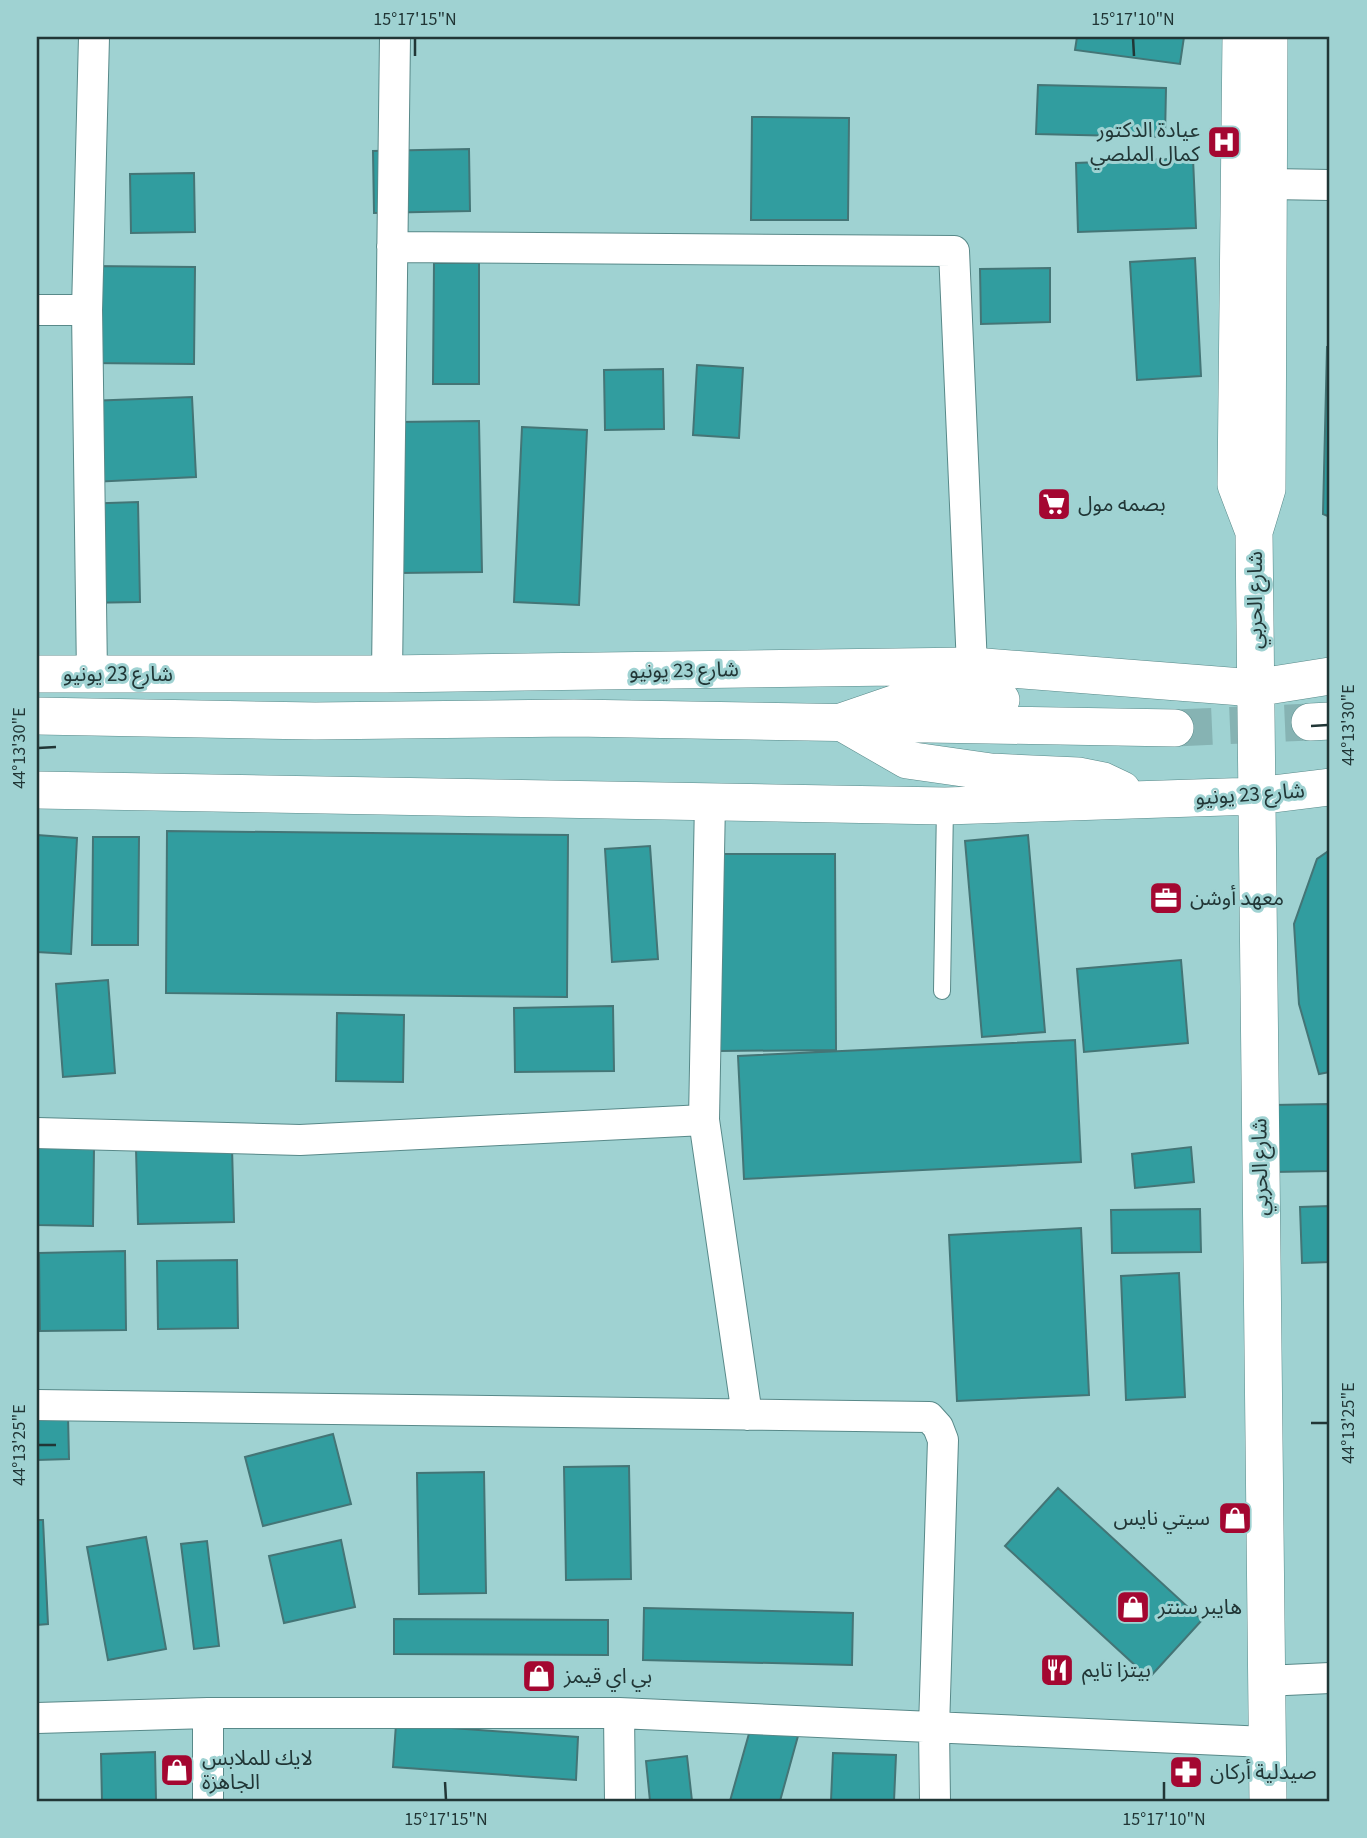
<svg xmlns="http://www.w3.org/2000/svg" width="1367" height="1838" font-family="'Source Sans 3','Noto Sans Arabic',sans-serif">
<rect width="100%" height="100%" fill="#9fd2d2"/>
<path fill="#319d9f" stroke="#447576" stroke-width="2" d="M1077,37H1184L1180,64L1075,50Z
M1038,85L1166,88L1165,137L1036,134Z
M752,117L849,118L848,220H751Z
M469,149L470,211L374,213L373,151Z
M1193,158L1196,228L1078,232L1076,163Z
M194,173L195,232L131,233L130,174Z
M1195,258L1201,376L1137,380L1130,262Z
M434,263H479V384H433Z
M89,266L195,267L194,364L88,363Z
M1050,268V322L981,324L980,269Z
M1327,347H1330V517L1323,514Z
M697,365L743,368L739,438L693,435Z
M663,369L664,429L605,430L604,370Z
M192,397L196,477L91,482L88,401Z
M479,421L482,572L399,573L396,422Z
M522,427L587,430L579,605L514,602Z
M138,502L140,602L81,603L79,504Z
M167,831L568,835L567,997L166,993Z
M37,835L77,838L71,954L37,952Z
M1028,835L1045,1032L982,1037L965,841Z
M93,837H139L138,945H92Z
M650,846L658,959L612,962L605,849Z
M1330,850V1072L1319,1074L1299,1004L1294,924L1317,859Z
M717,854H835L836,1050L718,1051Z
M1181,960L1188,1043L1084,1052L1077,969Z
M108,980L115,1073L63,1077L56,984Z
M613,1006L614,1071L515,1072L514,1008Z
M337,1013L404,1015L403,1082L336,1081Z
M1075,1040L1081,1162L744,1179L738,1056Z
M1330,1104V1171L1274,1172L1273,1105Z
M37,1147L94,1148L93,1226L37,1225Z
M232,1147L234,1222L138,1224L136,1149Z
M1191,1147L1194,1182L1135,1188L1132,1154Z
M1330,1206V1262L1302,1263L1300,1207Z
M1200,1209L1201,1252L1112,1253L1111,1210Z
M1081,1228L1089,1395L957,1401L949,1235Z
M125,1251L126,1330L40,1331L39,1253Z
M237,1260L238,1328L158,1329L157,1261Z
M1179,1273L1185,1397L1126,1400L1121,1276Z
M68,1416L69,1459L37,1460V1417Z
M333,1434L351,1504L263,1526L245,1457Z
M629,1466L631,1579L566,1580L564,1467Z
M484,1472L486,1593L419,1594L417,1473Z
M1058,1488L1202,1620L1149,1678L1005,1546Z
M37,1520H43L48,1624L37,1625Z
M146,1537L166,1649L108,1660L87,1547Z
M341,1540L355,1607L284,1623L269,1556Z
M207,1541L219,1646L194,1649L181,1544Z
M644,1608L853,1613L852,1665L643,1660Z
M394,1619L608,1620V1655L394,1654Z
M752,1723L798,1736L780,1801H730Z
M396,1724L578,1737L576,1780L393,1767Z
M155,1752L156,1801H102L101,1754Z
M833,1753L896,1755L894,1801H831Z
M687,1756L692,1801H650L646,1761Z"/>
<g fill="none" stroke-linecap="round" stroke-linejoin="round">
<path stroke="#86b3b3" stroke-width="37" stroke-dasharray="37 18" stroke-linecap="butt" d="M1175,728L1310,722"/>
<g stroke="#588989" stroke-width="18">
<path id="service" d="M942,991L945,806"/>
</g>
<g stroke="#588989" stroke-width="32">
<path id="minor" d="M1269,184L1330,185
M392,247L954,251L972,666
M37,310H87
M387,674L395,37
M92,675L87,310L94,37
M710,801L704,1120L747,1415
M37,1133L300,1140L704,1120
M37,1405L929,1417L938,1427L943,1440L934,1728L935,1801
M1265,1681L1330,1678
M208,1713V1801
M619,1713L620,1801
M37,1718L208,1713H619L1266,1742"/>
</g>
<g stroke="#588989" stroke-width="38">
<path id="tertiary" d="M1241,37L1236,485L1254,532
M37,674H387L972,666L1255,688L1330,676
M1001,700L914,697L841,722L907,760L991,772L1078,776L1103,781L1122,790
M37,716L315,721L574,718L1175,728
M1310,722L1330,721
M37,790L945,806L1256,796L1330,787
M1268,1801L1254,532L1267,489L1269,37"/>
</g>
<use href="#service" stroke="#fff" stroke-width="16"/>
<use href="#minor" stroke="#fff" stroke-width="30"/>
<use href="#tertiary" stroke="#fff" stroke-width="37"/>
</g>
<path fill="none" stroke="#213636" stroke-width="2.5" d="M415,38V56M1133,38L1134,56M1311,726L1328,725M38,748L56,747M1311,1423H1328M38,1445H56M445,1782L446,1800M1164,1782V1800"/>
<defs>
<g id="hospital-square" transform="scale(1.75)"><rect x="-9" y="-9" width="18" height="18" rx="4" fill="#a40731" stroke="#9fd2d2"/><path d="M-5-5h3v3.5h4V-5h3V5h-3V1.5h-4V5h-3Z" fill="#fff"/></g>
<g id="supermarket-square" transform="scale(1.75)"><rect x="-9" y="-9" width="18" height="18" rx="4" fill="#a40731" stroke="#9fd2d2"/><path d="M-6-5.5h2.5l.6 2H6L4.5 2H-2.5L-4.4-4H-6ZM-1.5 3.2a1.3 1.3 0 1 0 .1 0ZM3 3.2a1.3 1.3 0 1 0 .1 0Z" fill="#fff"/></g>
<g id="office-square" transform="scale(1.75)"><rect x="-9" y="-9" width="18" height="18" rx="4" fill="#a40731" stroke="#9fd2d2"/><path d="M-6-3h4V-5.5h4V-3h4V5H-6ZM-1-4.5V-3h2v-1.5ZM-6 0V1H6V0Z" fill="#fff"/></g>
<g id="shop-square" transform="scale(1.75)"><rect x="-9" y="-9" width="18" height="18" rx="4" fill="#a40731" stroke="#9fd2d2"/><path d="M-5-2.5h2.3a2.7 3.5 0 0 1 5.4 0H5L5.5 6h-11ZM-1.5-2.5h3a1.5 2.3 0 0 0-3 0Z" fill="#fff"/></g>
<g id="restaurant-square" transform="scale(1.75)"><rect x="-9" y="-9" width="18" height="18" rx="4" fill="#a40731" stroke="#9fd2d2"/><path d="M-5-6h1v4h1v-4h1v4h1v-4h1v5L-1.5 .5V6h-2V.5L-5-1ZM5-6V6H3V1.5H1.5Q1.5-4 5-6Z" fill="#fff"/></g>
<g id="pharmacy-square" transform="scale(1.75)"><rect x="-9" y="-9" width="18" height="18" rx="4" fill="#a40731" stroke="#9fd2d2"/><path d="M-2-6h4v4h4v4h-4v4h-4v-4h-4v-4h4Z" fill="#fff"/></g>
</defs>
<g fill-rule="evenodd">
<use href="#hospital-square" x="1224" y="142"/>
<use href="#supermarket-square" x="1054" y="504"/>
<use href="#office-square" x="1166" y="898"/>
<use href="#shop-square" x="1235" y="1518"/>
<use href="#shop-square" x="1133" y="1607"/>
<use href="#restaurant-square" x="1057" y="1670"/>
<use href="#shop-square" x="539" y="1676"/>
<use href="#shop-square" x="177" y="1770"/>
<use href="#pharmacy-square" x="1186" y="1772"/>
</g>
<g text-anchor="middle" stroke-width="6" stroke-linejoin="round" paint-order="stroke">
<g font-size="21" fill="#213636" stroke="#9fd2d2" text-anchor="start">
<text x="1200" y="137" text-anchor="end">عيادة الدكتور<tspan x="1200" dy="24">كمال الملصي</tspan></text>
<text x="1078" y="511">بصمه مول</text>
<text x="1190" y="905">معهد أوشن</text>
<text x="1210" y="1525" text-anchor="end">سيتي نايس</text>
<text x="1158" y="1614">هايبر سنتر</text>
<text x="1082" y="1677">بيتزا تايم</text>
<text x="564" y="1683">بي اي قيمز</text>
<text x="202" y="1765">لايك للملابس<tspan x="202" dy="24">الجاهزة</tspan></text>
<text x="1210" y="1779">صيدلية أركان</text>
</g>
<g font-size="21" fill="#213636" stroke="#9fd2d2">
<text transform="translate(1255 600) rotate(-90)" y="7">شارع الحربي</text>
<text transform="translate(684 670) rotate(-1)" y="7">شارع 23 يونيو</text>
<text x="118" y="681">شارع 23 يونيو</text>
<text transform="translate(1250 794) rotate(-4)" y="7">شارع 23 يونيو</text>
<text transform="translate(1260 1167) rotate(-91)" y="7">شارع الحربي</text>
</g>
</g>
<rect width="1367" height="1838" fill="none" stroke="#9fd2d2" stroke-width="77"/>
<rect x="38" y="38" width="1290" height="1762" fill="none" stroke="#213636" stroke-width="2.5"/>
<g font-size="18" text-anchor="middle" fill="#213636">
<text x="415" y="25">15°17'15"N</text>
<text x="1133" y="25">15°17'10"N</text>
<text transform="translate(1348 725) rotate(-90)" y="6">44°13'30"E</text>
<text transform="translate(19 748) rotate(-90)" y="6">44°13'30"E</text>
<text transform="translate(1348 1423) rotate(-90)" y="6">44°13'25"E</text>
<text transform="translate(19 1445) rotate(-90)" y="6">44°13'25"E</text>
<text x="446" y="1825">15°17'15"N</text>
<text x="1164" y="1825">15°17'10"N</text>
</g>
</svg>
